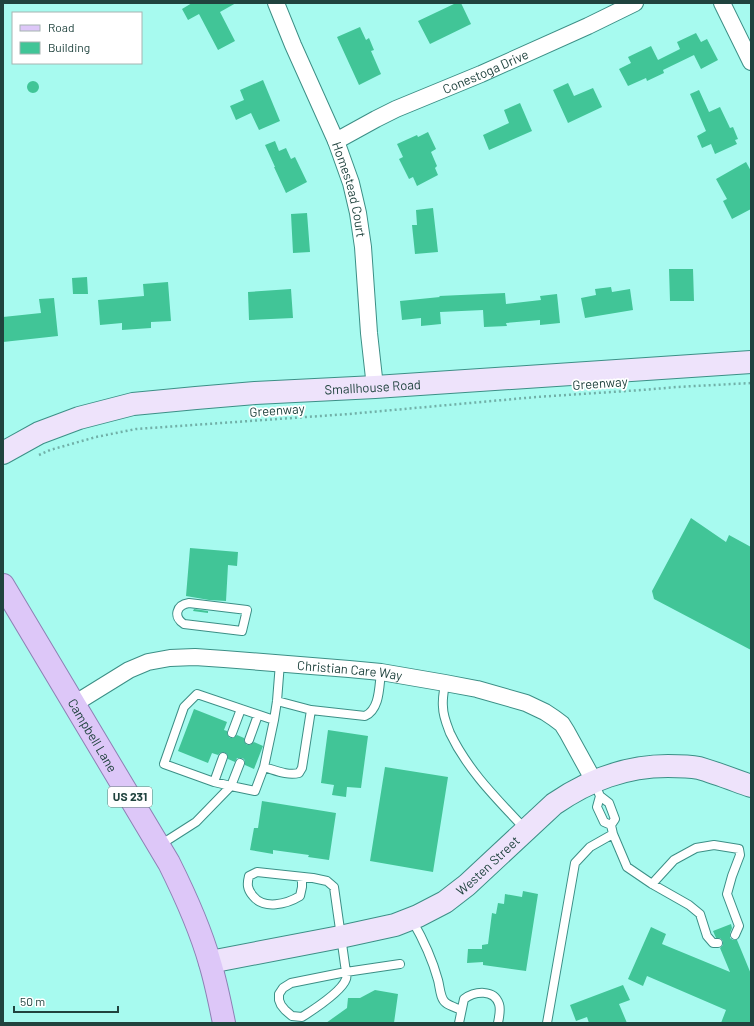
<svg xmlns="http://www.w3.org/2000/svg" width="754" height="1026" font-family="Barlow,sans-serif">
<rect width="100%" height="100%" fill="#a7faef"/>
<path fill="#41c597" d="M192,3H236L220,12L235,41L218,50L199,14L188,20L182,9Z
M456,3H461L471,24L430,44L418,21Z
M360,27L366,40L369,38L374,50L371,51L381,74L359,85L337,37Z
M696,33L701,42L707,39L718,60L701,69L694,55L663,70L664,73L647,81L646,78L628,86L619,69L631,63L628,57L651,46L658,60L680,49L677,42Z
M263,80L280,121L259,130L251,113L236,120L230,106L244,100L240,90Z
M27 87a6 6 0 1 1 12 0a6 6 0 1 1-12 0Z
M568,83L574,96L593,88L602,107L568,123L553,90Z
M699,90L709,112L720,107L730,128L733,127L738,139L735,140L737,144L715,154L711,144L702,148L697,136L706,131L690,94Z
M520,103L532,131L489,150L483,135L509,123L504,110Z
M428,132L436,149L431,152L437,166L435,168L438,175L417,186L413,177L409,179L399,159L403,157L397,144L417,135L418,137Z
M275,141L279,151L286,148L291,159L295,157L307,182L286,193L274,167H275L265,145Z
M746,162L751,171V209L732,219L723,201L727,199L716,179Z
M433,208L438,252L415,254L412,225H417L416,210Z
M307,213L310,252L293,253L291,214Z
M669,269H693L694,301H670Z
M87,277L88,294H73L72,278Z
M168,282L171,321L151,322V328L122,330V323L100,325L98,300L144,296L143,284Z
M611,287L612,292L630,289L633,310L585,318L581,298L596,295L595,289Z
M291,289L293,318L249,320L248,292Z
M505,293L506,304L541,300L540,296L557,294L560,323L540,325V320L506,323L507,326L484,327L483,310L440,312L441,324L421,326V318L402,320L400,301L440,297L439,296Z
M54,298L58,336L3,342V317L41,313L39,299Z
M691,518L726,542L729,535L751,547V650L654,599L652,591Z
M190,548L238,552L237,566L228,565L226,601L209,600L186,596Z
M194,609L208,611V613L193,611Z
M194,709L227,722L224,730L227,731V734L230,738H233L237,735L244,738V741L247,745H250L254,742L263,746L254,769L245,765V762L244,759L242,758H237L235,762L228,759L227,754L224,752L220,753L218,755L212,753L208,763L178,751Z
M328,730L368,736L361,788L347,787L346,797L332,795L334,785L321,783Z
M385,767L448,777L433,872L370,861Z
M262,801L336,813L329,860L308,857L309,855L273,850V854L250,850L254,828H258Z
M523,891L538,894L526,971L483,965V962L467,963L468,949H482V945L488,944L492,913L496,914L498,903L504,904L505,894L522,897Z
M731,924L732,928L730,933V938L733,940H737L751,974V1023H721L726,1010L647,976L643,986L628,979L651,927L666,934L662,944L730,972L720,948L723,945V941L720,938H716L713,931Z
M623,985L630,1000L619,1004L627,1023H589L587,1017L576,1021L570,1005Z
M375,990L398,994L394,1023H326L347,1008L348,998H360Z"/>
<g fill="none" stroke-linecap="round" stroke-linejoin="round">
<g stroke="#3c8f86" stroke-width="10">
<path id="lane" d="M189,603L247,610L242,631L184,624C173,617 176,605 189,603Z
M445,683C444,691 442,699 443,707C443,716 447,725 450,733C468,771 498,800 526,830
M277,701L311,710
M232,733L241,709
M249,740L258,715
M240,763L231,786L214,782L164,764L184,707L197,694L274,720
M264,767C275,770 287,776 299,773L302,768L311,710L365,716C380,709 379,687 381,672
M214,782L223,757
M594,782L600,796L609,803L615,819L611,825L604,822L597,807L600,796
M611,825L613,834L627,867L652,884L689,905L700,914L707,936L713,943H718
M160,845L196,822L231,786L255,791L264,767L274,720L277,701L280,663
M302,877V887L300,896C287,904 264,910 253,896C247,889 247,884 249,876L257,872L313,878L327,881L334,887L346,972C346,974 347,977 346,979C342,991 313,1010 302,1017L292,1016L285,1010L281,1005L279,1000V994L283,988L291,983L346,972L400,964
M652,884L674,860L696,848L714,845L739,849L740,855L732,876L727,894L739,926L735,935
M412,920C423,939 432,958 438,980C440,987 440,999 446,1003C450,1006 457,1008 461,1010
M459,1023L464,999C475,991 494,989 499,1004C501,1010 499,1017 498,1023
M547,1023L575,863L590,847L613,834"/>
</g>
<g stroke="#3c8f86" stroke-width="18">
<g id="street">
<path id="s1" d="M276,3L293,45L336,141L351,183L358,213L363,247L369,333L375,387"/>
<path d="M722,3L751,62"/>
<path id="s2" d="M336,141L376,119L396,109L481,74L588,26L635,3"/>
<path id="s3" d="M74,704L129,670L148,662L170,658L195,657L224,659L349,669L381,672L445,683L477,689L526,703L545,712L554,718L562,724L567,732L594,781"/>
</g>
</g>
<g stroke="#3c8f86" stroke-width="24">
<g id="secondary">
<path id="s4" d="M3,453L39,433L79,418L133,404L196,398L255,393L375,387L751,362"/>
<path id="s5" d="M210,962L340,937L395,925L418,916L445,902L467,885L554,804C589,780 625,766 668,766C678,766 689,766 699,768C716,773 734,780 751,786"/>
</g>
</g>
<g stroke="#8d80b4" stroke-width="24">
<g id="primary">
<path id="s6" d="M3,585L169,863C185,895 200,928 210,963C216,983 220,1003 224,1023"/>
</g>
</g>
<path stroke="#71b0a8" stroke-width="2.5" stroke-dasharray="2 3" stroke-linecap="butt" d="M39,455L50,450L96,437L136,429L349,414L536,397L642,390L677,387L751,383"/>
<use href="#lane" stroke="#fff" stroke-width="8"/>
<use href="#street" stroke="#fff" stroke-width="16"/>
<use href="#secondary" stroke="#eee3fb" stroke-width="22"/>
<use href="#primary" stroke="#ddc7f8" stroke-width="22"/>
</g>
<g text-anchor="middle" stroke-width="3.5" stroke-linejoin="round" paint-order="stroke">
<rect fill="#fff" stroke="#637b78" stroke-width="1" x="108" y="787" width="44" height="20" rx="3"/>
<g font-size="12" font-weight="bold" fill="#20433e">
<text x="130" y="801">US 231</text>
</g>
<g font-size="13" fill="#20433e" stroke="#fff">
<text dy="5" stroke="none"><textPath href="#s2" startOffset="165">Conestoga Drive</textPath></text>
<text dy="5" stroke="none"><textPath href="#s1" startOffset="201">Homestead Court</textPath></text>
<text transform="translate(600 383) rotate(-4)" y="5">Greenway</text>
<text dy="5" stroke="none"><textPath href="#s4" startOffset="380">Smallhouse Road</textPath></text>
<text transform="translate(277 410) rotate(-4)" y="5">Greenway</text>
<text dy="5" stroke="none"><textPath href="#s3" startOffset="288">Christian Care Way</textPath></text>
<text dy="5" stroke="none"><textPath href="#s6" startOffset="175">Campbell Lane</textPath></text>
<text dy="5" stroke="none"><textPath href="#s5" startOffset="300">Westen Street</textPath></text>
</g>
</g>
<rect width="754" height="1026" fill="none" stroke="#20433e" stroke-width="8"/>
<rect x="12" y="12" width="130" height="52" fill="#ffffff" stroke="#a6b4b2"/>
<rect x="20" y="25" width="20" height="6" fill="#ddc7f8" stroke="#a6b4b2"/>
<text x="48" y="32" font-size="12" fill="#20433e">Road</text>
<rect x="20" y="42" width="20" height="12" fill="#41c597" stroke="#a6b4b2"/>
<text x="48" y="52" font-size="12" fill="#20433e">Building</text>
<path d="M14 1006v6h104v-6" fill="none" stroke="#20433e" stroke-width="2"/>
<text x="20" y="1006" font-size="12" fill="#20433e" stroke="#ffffff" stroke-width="3" paint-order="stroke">50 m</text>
</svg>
